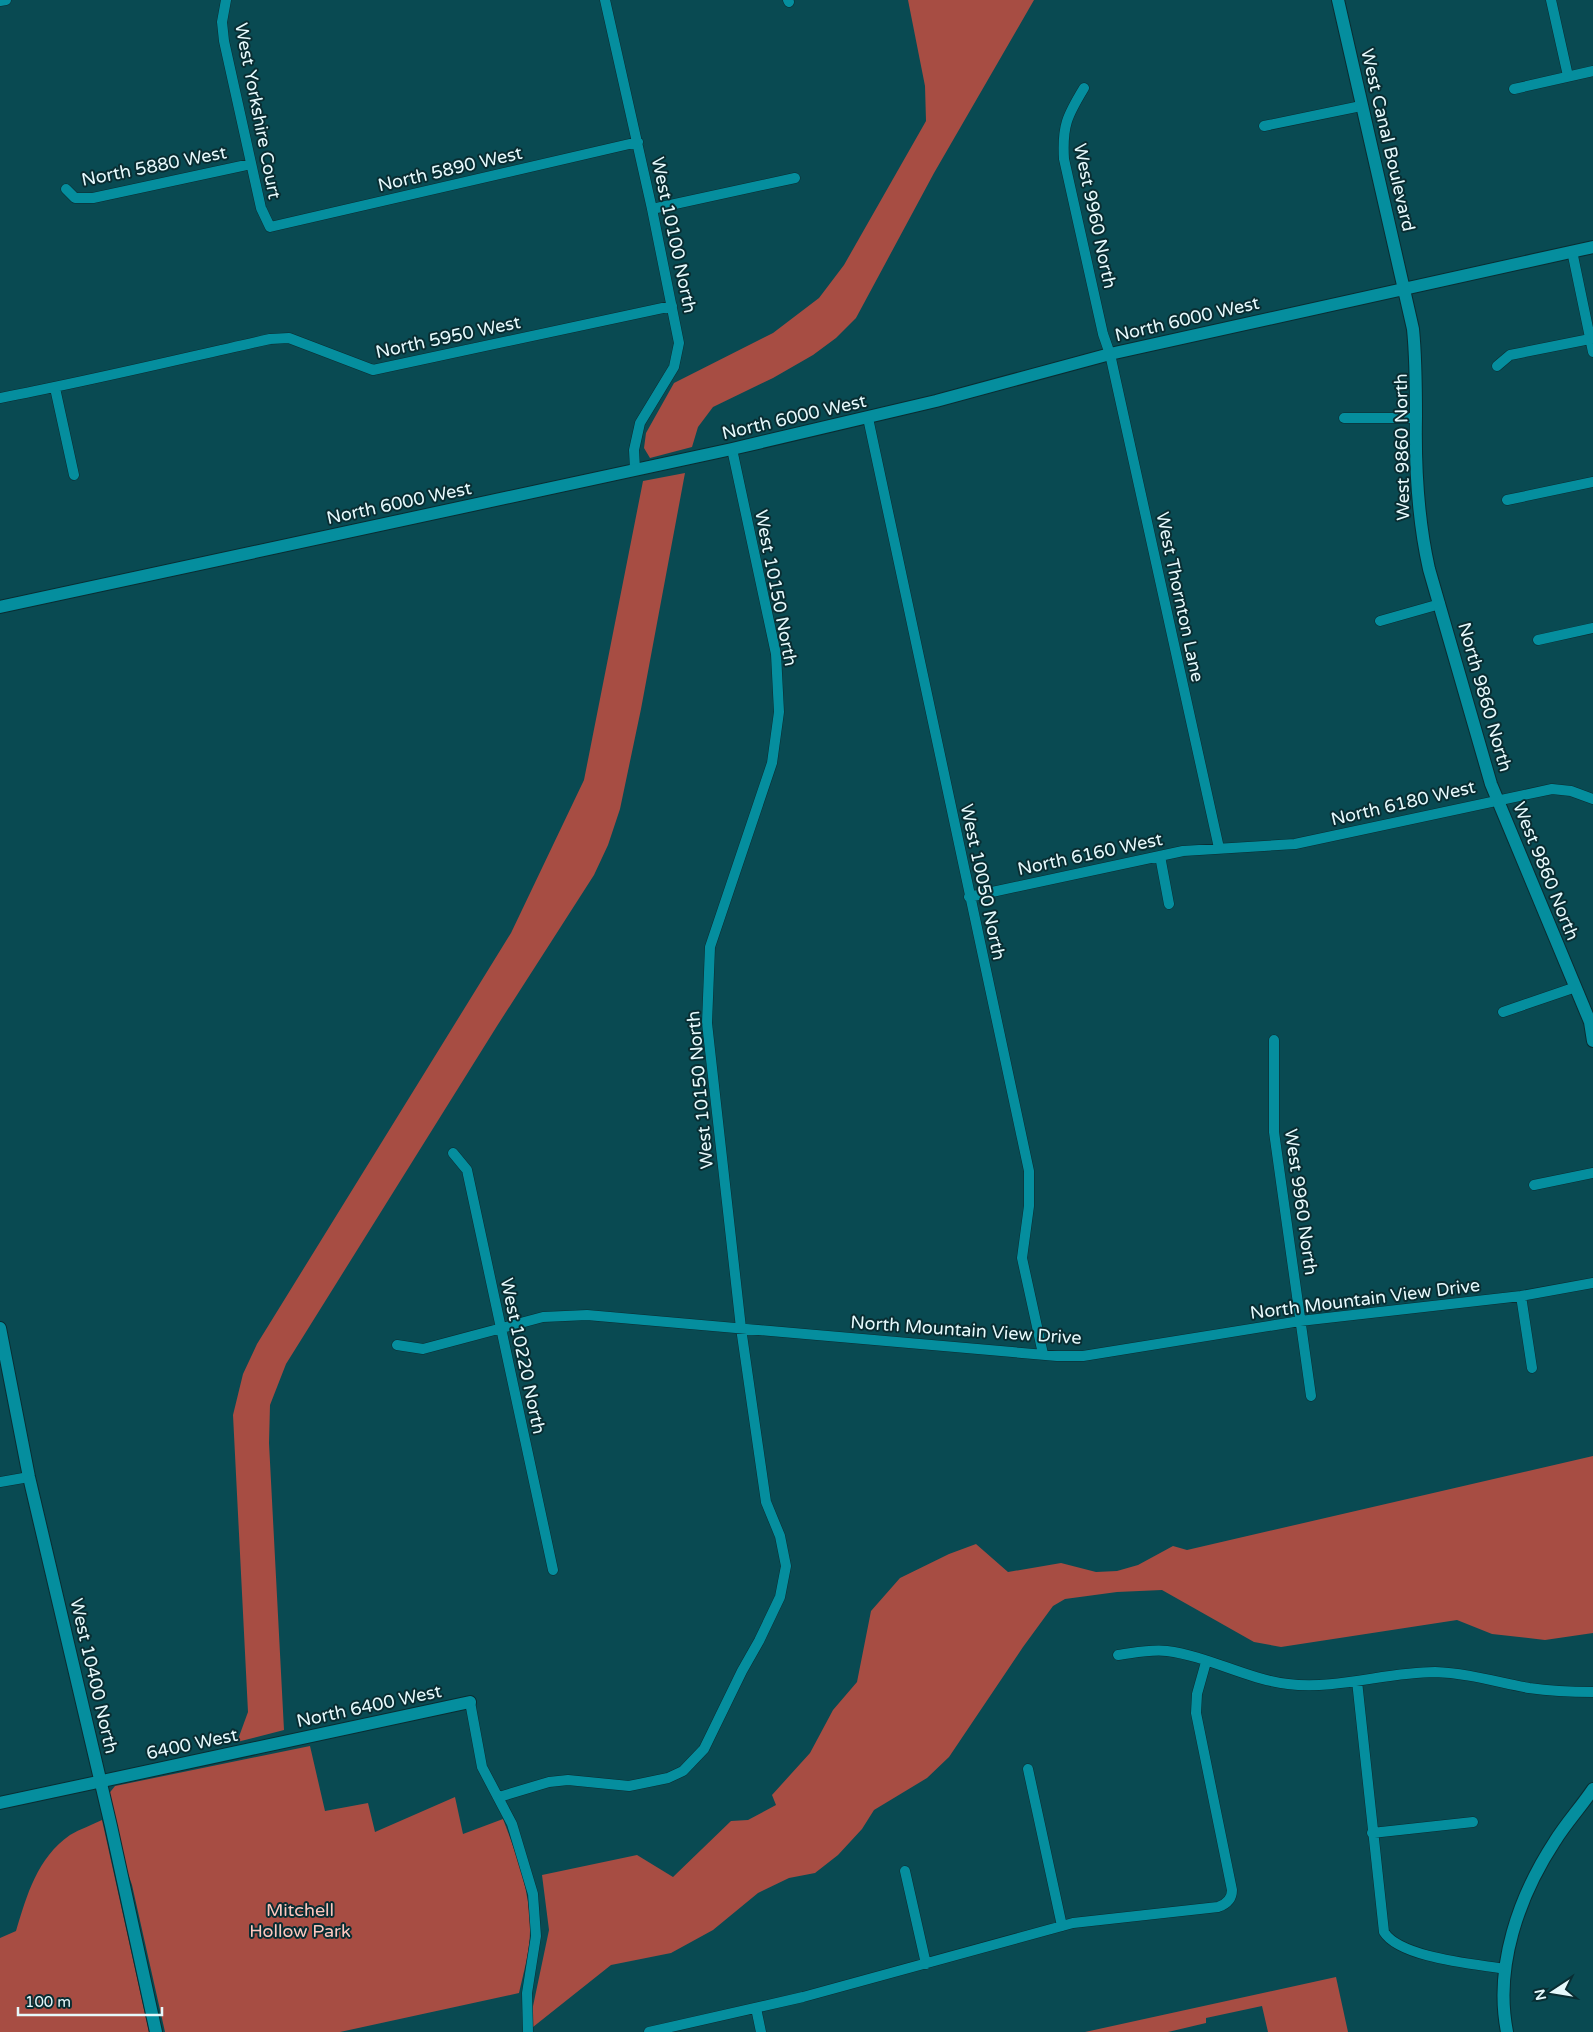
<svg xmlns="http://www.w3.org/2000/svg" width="1593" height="2032" font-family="'Varela Round',sans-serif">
<rect width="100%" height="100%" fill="#094a52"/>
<path fill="#a74d43" d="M908,0H1034L934,173L856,318L836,338L813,355L773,378L713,407L698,427L692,447L650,458L644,448L646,433L674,383L773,333L819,298L844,265L926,121L925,86Z
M685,473L641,709L620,809L608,845L594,875L497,1026L286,1364L270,1405L269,1443L284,1730L237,1742L248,1712L233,1415L243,1374L257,1344L511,933L584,780L643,481Z
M1593,1456V1633L1545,1640L1492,1634L1457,1620L1281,1647L1254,1642L1162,1590L1117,1592L1065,1599L1053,1606L1023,1647L949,1757L927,1778L874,1810L862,1829L838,1855L815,1873L789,1878L758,1893L713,1930L671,1953L611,1965L533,2027L532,2011L549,1930L542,1875L637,1855L673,1877L731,1821L748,1820L776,1805L772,1795L810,1753L833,1710L857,1682L871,1611L900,1578L949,1554L976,1544L1008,1572L1061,1563L1096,1572L1117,1571L1138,1565L1173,1546L1187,1550Z
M310,1746L325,1811L368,1803L375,1832L455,1797L463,1834L503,1819C516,1853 529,1888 530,1924C531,1947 524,1971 519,1993L340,2032H165L132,1885L120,1851L107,1796L115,1786Z
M102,1820L149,2032H0V1938L16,1931C27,1895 37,1858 70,1835C80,1829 92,1825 102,1820Z
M1336,1977L1348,2032H1268L1262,2006L1206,2018V2023L1168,2032H1085Z"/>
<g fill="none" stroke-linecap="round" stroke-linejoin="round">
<g stroke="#092d32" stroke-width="11">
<path id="minor" d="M226,0L222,22L224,41L261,208L270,227L638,142
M605,0L652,209L679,343L674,367L640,423L634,450L635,469
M788,0L789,2
M1551,0L1568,76
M0,1L6,0
M1084,88C1067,116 1062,126 1064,159L1103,334L1110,354L1219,848
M1514,89L1593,71
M1264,126L1361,106
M66,189L75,198H93L251,164
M652,209L795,178
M1572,251L1593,352
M1497,366L1510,355L1590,339
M55,388L74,475
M0,398C90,381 180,359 270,339L289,338L373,370L672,306
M868,418L1029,1171V1206L1022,1258L1043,1354
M1344,418H1416
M1507,500L1593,482
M1380,621L1440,604
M1538,640L1593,628
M1160,856L1169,904
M969,897L1183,851L1295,844L1552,789L1571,791L1593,799
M1503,1012L1576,987
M1274,1040V1132L1311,1396
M453,1153L467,1170L553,1570
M1534,1185L1593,1173
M1521,1296L1532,1368
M397,1345L423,1349L543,1317L587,1315L1057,1356H1083L1300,1321L1521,1296L1593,1283
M0,1482L29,1477
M1118,1655C1134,1653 1150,1649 1167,1651C1208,1656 1246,1679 1288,1684C1337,1690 1386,1672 1435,1672C1467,1673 1497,1682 1529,1688C1550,1691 1571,1692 1593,1692
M1357,1681L1384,1932C1400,1958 1476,1964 1505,1969
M470,1702L482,1767L512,1824L533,1894L536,1936L527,1993L528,2032
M1028,1769L1062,1926
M499,1797L549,1782L568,1780L629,1786L668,1778L683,1771L704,1749L742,1671L759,1641L780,1597L786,1566L780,1536L766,1502L741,1328L707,1023L710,947L772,763L779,712L776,654L732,449
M1372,1833L1473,1822
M905,1871L926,1964
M756,2008L761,2032
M649,2032L803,1997L1073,1923L1218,1907C1227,1904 1232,1899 1232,1890L1196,1713L1197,1694L1206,1662"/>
</g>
<g stroke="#092d32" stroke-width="14">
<path id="tertiary" d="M1338,0L1413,329C1416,359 1416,387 1416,417C1415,468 1418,520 1429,569L1491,784L1590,1022L1593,1041
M0,607L732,449L936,401L1110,354L1593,247
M0,1328L29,1477L111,1826L156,2032
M0,1803L470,1702
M1507,2032C1494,1966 1519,1896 1555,1841C1566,1823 1581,1807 1593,1789"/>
</g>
<use href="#minor" stroke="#058e9e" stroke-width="10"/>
<use href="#tertiary" stroke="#058e9e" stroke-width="12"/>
</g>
<g text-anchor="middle" stroke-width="4" stroke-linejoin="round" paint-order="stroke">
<g font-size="18" fill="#e6f9fc" stroke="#092d32">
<text transform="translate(258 111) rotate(79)" y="6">West Yorkshire Court</text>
<text transform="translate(1388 140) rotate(77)" y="6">West Canal Boulevard</text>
<text transform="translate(154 166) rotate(-11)" y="6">North 5880 West</text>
<text transform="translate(450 169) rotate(-13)" y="6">North 5890 West</text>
<text transform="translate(1095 216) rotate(78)" y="6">West 9960 North</text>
<text transform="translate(674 235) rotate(78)" y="6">West 10100 North</text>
<text transform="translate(1187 319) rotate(-13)" y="6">North 6000 West</text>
<text transform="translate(448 337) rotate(-12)" y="6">North 5950 West</text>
<text transform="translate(794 417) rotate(-13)" y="6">North 6000 West</text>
<text transform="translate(1402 447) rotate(-91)" y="6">West 9860 North</text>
<text transform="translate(399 503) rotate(-12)" y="6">North 6000 West</text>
<text transform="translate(776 588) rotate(79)" y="6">West 10150 North</text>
<text transform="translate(1180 597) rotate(78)" y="6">West Thornton Lane</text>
<text transform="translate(1485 697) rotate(74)" y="6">North 9860 North</text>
<text transform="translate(1403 803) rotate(-13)" y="6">North 6180 West</text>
<text transform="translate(1090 854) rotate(-12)" y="6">North 6160 West</text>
<text transform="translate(1546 871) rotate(68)" y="6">West 9860 North</text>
<text transform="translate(983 882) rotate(78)" y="6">West 10050 North</text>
<text transform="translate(700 1090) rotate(-95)" y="6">West 10150 North</text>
<text transform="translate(1301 1202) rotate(82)" y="6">West 9960 North</text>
<text transform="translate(1365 1299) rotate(-7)" y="6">North Mountain View Drive</text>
<text transform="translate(966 1330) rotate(4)" y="6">North Mountain View Drive</text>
<text transform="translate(523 1356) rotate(78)" y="6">West 10220 North</text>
<text transform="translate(94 1676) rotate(77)" y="6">West 10400 North</text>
<text transform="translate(369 1706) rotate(-12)" y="6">North 6400 West</text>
<text transform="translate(192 1744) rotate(-12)" y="6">6400 West</text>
</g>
<g font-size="18" fill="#fec7bf" stroke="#092d32">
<text x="300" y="1916">Mitchell<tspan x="300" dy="21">Hollow Park</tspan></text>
</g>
</g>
<g transform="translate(1553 1992) rotate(258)" stroke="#092d32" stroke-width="4" paint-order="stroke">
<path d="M0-4L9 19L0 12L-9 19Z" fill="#e6f9fc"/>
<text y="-8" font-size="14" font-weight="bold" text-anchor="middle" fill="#e6f9fc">N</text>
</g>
<path d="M18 2007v8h144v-8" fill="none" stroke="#e6f9fc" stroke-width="2.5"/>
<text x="25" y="2007" font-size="15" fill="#e6f9fc" stroke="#092d32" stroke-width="4" paint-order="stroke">100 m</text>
</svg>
